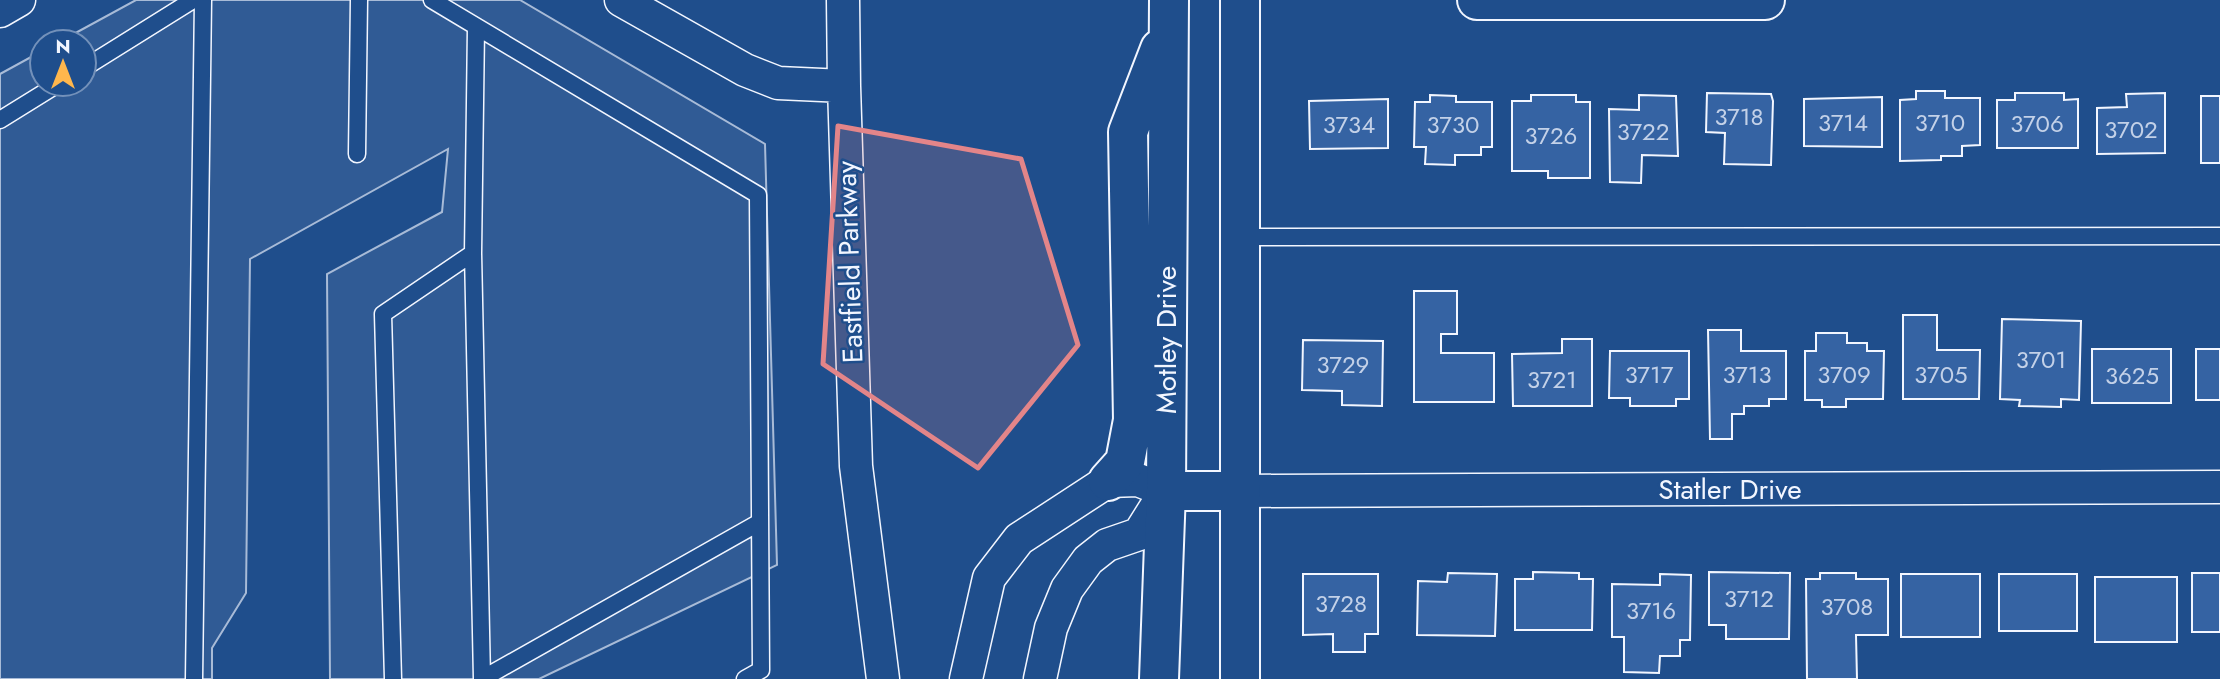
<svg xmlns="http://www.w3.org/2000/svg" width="2220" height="679" font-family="Jost,sans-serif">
<rect width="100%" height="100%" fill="#1f4e8c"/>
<path fill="#305b95" stroke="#a8bbd7" stroke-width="2" d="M136,0H520L765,144L777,565L539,679H330L327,274L442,212L448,149L250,259L246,593L212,648V679H0V74L42,51V84H84V42H59Z"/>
<path fill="#3563a3" stroke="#f2f6ff" stroke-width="2" d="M1916,91H1945V98H1980V145L1962,146V156H1941V160L1900,161V100L1916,99Z
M1707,93L1771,94L1773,101L1771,165L1724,164L1725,133L1706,132Z
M2015,93H2064V100L2078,99V148H1997V100H2015Z
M2165,93V153L2097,154V108L2127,107L2126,94Z
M1430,95L1456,96V102H1492V147H1481V155H1455V165L1425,164L1426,147H1414L1415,102H1430Z
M1531,95H1576V102H1590V178H1548V171H1512V101H1531Z
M1639,95L1676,96L1678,156L1642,155L1641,183L1610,182L1609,109L1639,110Z
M2201,96H2220V163H2201Z
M1882,97V147L1804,146V99Z
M1388,99V148L1310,149L1309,101Z
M1414,291H1457V334H1441V353H1494V402H1414Z
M1903,315H1937V350H1980L1979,399H1903Z
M2002,319L2081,321L2079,400L2061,399V407L2019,406L2020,400L2000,399Z
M1708,330H1741V351H1786V399H1769V406H1744V414H1732V439H1710Z
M1816,333H1847V343H1867V351H1884L1883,399H1846V407H1822V400H1805V351H1816Z
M1562,339H1592V406H1513L1512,354L1562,353Z
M1303,340L1383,341L1382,406L1342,405V391L1302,390Z
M2092,349H2171V403H2092Z
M2196,349H2220V400H2196Z
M1610,351H1689V399H1676V406H1630V398H1609Z
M1533,572L1579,573V579H1593L1592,630H1515V579H1533Z
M1709,572L1790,573L1789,639H1726V625H1709Z
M1448,573L1497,574L1495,636L1417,635L1418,581L1447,582Z
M1820,573H1856V579H1888V635H1856L1857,679H1807L1806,579H1820Z
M2192,573H2220V632H2192Z
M1303,574H1378V634H1365V652H1333V634L1303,635Z
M1660,574L1691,575L1690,640H1680V656H1660L1659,673L1624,672V637H1612V584L1660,585Z
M1901,574H1980V637H1901Z
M1999,574H2077V631H1999Z
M2095,577H2177V642H2095Z"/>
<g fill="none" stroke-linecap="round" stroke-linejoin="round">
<g stroke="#f2f6ff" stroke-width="19">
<path id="service" d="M432,0L758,195L761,670L745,679
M84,68L193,0
M0,120L58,84
M357,154L359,0
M1241,237L2220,236
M473,253L482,679
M194,679L203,0
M393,679L383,314L473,253L476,27
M482,679L760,522"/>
</g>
<g stroke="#f2f6ff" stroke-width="35">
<path id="minor" d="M621,0L745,70L778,83L844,86
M843,0L844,86L856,466L883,679
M0,11L19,0
M1241,491L2220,487
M966,679L989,578L1019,539L1108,481L1138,480L1166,491L1139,534L1107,545L1088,560L1067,589L1051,628L1040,679"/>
</g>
<g stroke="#f2f6ff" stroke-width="42">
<path id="tertiary" d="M1477,0H1765"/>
</g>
<g stroke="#f2f6ff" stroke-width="42">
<path id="secondary" d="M1108,481L1125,462L1133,420L1128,132L1160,49
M1166,491H1241
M1159,679L1166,491L1169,0
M1240,679V0"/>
</g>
<use href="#service" stroke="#1f4e8c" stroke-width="16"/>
<use href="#minor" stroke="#1f4e8c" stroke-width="32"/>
<use href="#tertiary" stroke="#1f4e8c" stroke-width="38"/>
<use href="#secondary" stroke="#1f4e8c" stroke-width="38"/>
</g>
<path fill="#e38589" fill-opacity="0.2" stroke="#e38589" stroke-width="5" stroke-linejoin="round" d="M838,126L1021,159L1078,345L978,468L823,364Z"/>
<g text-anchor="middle" stroke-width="5" stroke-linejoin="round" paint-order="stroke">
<g font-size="24" fill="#c3d1e8">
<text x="1739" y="125">3718</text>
<text x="1843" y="131">3714</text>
<text x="1940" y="131">3710</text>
<text x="2037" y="132">3706</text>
<text x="1349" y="133">3734</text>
<text x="1453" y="133">3730</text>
<text x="2131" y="138">3702</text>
<text x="1643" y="140">3722</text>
<text x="1551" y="144">3726</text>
<text x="2041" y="368">3701</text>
<text x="1343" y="373">3729</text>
<text x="1649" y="383">3717</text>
<text x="1747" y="383">3713</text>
<text x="1844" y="383">3709</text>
<text x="1941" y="383">3705</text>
<text x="2132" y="384">3625</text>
<text x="1552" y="388">3721</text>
<text x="1749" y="607">3712</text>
<text x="1341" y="612">3728</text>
<text x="1847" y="615">3708</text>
<text x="1651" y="619">3716</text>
</g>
<g font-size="28" fill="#f2f6ff" stroke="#1f4e8c">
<text transform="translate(849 262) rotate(-92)" y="10">Eastfield Parkway</text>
<text transform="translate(1166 340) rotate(-90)" y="10">Motley Drive</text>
<text x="1730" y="499">Statler Drive</text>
</g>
</g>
<g transform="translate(63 63)"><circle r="33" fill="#1f4e8c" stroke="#7391ba" stroke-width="2"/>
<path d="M0-5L12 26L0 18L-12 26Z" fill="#ffb74d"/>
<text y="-10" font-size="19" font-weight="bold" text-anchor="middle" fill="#f2f6ff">N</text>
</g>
</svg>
